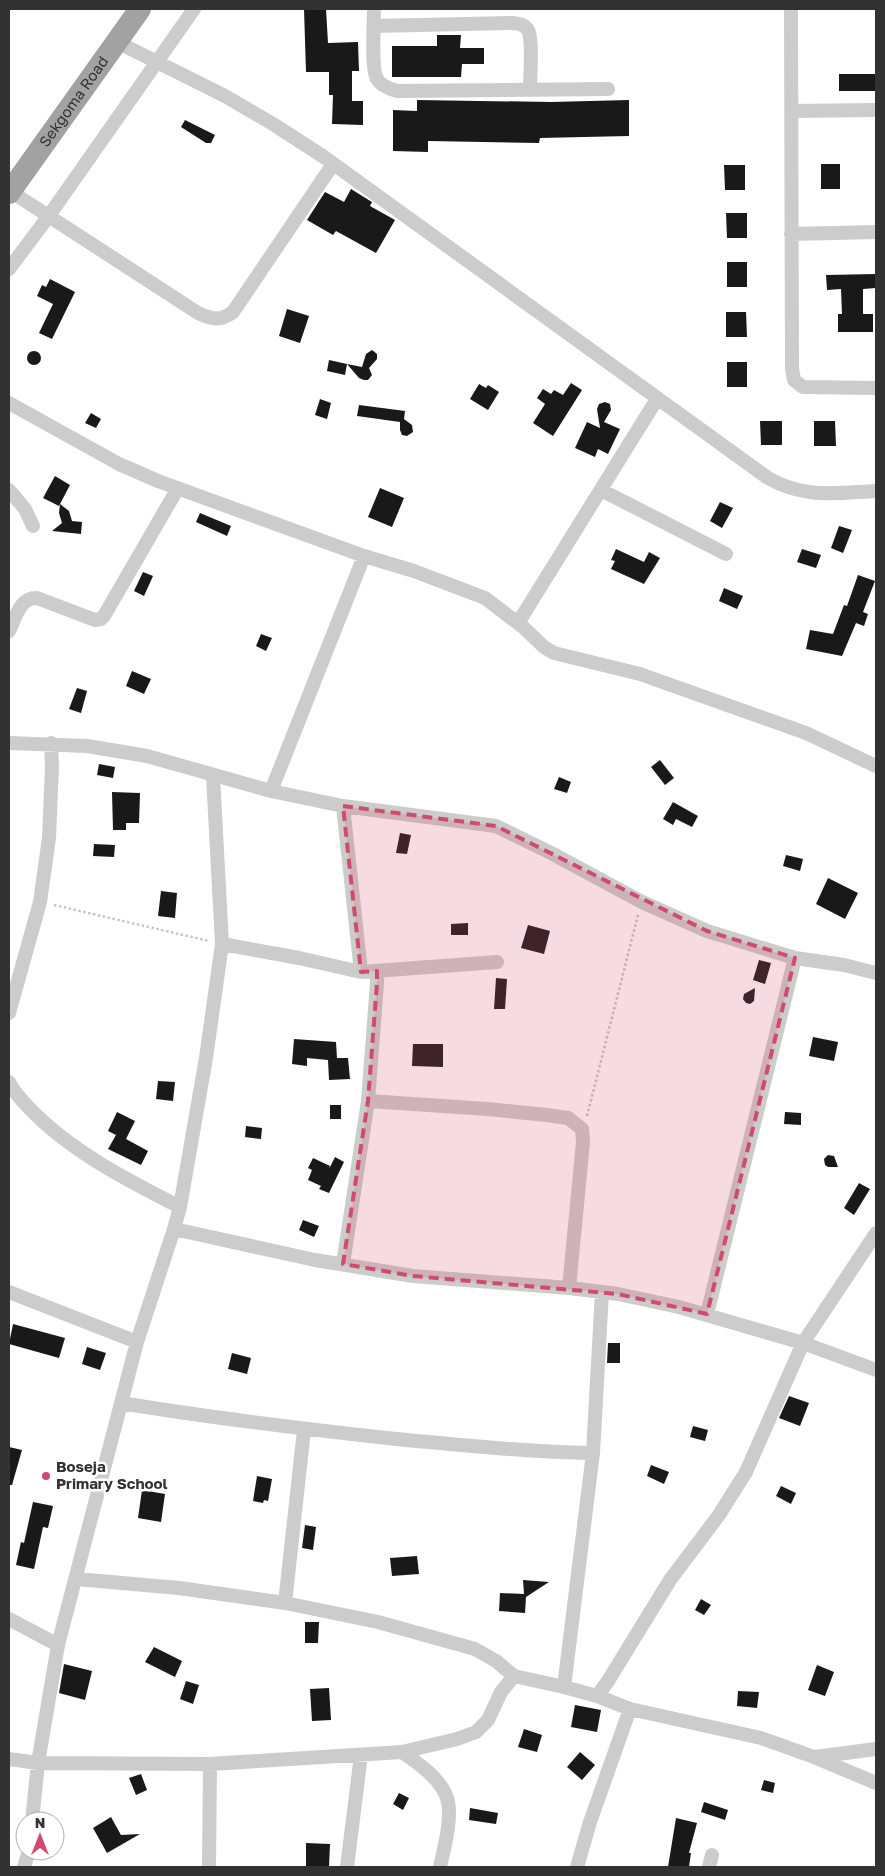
<svg xmlns="http://www.w3.org/2000/svg" width="885" height="1876" font-family="'Golos Text',sans-serif">
<rect width="100%" height="100%" fill="#fff"/>
<path fill="#191919" d="M304,9H326L328,43L358,42L359,71H352V101H363V125L332,124L333,95H329V72H306Z
M437,35H461L460,48H484V64H462L461,77H392V46H437Z
M839,74H876V91H839Z
M417,100L551,102L629,100V136L540,138L539,143L428,141V152L393,151V110L417,111Z
M185,120L215,135L211,143H206L181,127Z
M821,164H840V189H821Z
M724,165H745V190H725Z
M351,189L372,202L370,206L395,220L376,253L336,231L333,235L307,220L325,192L344,202Z
M726,213H747V238H727Z
M727,262H747V287H727Z
M876,274V288L863,289V314H873V332H838V314H842L841,289L827,290L826,275Z
M50,279L75,292L52,339L39,333L53,304L37,296L42,285L46,287Z
M287,309L309,316L300,343L279,336Z
M726,312H746L747,337H726Z
M372,350L377,354V359L369,368L372,375L368,380H364L359,378L347,364L362,367L366,354Z
M27 358a7 7 0 1 1 14 0a7 7 0 1 1-14 0Z
M329,360L347,364L345,375L327,371Z
M727,362H747V387H727Z
M571,383L582,390L553,436L533,423L545,404L537,398L543,389L551,394L554,390L563,395Z
M479,384L486,388L488,385L499,392L488,410L470,399Z
M320,399L331,403L327,419L315,415Z
M605,402L610,404L611,410L604,422L620,429L608,454L598,449L595,457L575,448L587,422L600,428L597,409L599,404Z
M359,405L405,411L404,419L412,425L413,432L407,436L402,435L400,430V422L357,416Z
M91,413L101,419L96,428L85,423Z
M760,421H782V445H761Z
M814,421H835L836,446H814Z
M55,476L70,485L60,504L69,511L72,521L82,522L81,534L52,531L62,523L59,513L60,504L59,506L43,498Z
M380,488L404,498L392,527L368,517Z
M720,502L733,508L722,528L710,521Z
M200,513L231,526L227,536L196,522Z
M839,526L852,530L843,553L831,548Z
M616,549L644,562L649,552L660,558L644,584L611,569L615,561L611,560Z
M802,549L821,555L816,568L797,562Z
M143,572L153,576L144,596L134,591Z
M858,575L875,581L863,612L868,614L864,626L856,623L842,656L806,649L810,630L833,634L844,605L847,606Z
M724,588L743,596L737,609L719,601Z
M261,634L272,638L266,651L256,646Z
M132,671L151,679L144,694L126,686Z
M77,688L87,691L81,713L69,709Z
M660,760L674,778L665,785L651,767Z
M99,764L115,767L113,778L97,775Z
M559,777L571,782L567,793L554,789Z
M112,792L140,793L139,823H126V830H113Z
M673,802L698,816L692,827L676,819L673,825L663,819Z
M400,833L411,835L407,854L396,853Z
M94,844L115,845L114,857L93,856Z
M786,855L803,859L800,871L783,866Z
M828,878L858,893L845,919L816,904Z
M161,891L177,893L175,918L158,916Z
M468,923V935H451V924Z
M528,925L550,931L544,954L521,948Z
M759,960L771,963L765,984L753,980Z
M496,978L507,979L505,1009H494Z
M755,988L754,1001L750,1004L746,1003L743,999L744,994Z
M813,1037L838,1042L834,1061L809,1056Z
M294,1039L336,1042L337,1058H348L350,1079L329,1080L328,1060L307,1058V1066L292,1064Z
M413,1044H443V1067L412,1066Z
M158,1081L175,1082L173,1101L156,1099Z
M330,1105H341V1119H330Z
M117,1112L135,1121L126,1139L148,1151L141,1165L108,1149L116,1135L108,1131Z
M785,1112L801,1113V1125L784,1124Z
M246,1126L262,1128L261,1139L245,1137Z
M828,1155L834,1156L838,1167H828L825,1165L824,1159Z
M335,1157L344,1162L329,1193L319,1189L321,1186L308,1180L312,1170L308,1168L313,1158L330,1166L329,1169Z
M859,1183L870,1189L854,1215L844,1208Z
M303,1220L319,1226L314,1237L299,1230Z
M13,1324L65,1338L59,1358L9,1344Z
M608,1343H620V1363H607Z
M87,1347L106,1353L100,1370L82,1364Z
M232,1353L251,1358L247,1374L228,1369Z
M789,1396L809,1403L800,1426L779,1418Z
M693,1426L708,1430L705,1441L690,1437Z
M9,1447L22,1450L12,1485H9Z
M651,1465L669,1472L664,1484L647,1476Z
M257,1476L272,1479L268,1501L264,1500L263,1503L253,1501Z
M781,1486L796,1493L791,1504L776,1496Z
M142,1490L165,1494L161,1522L138,1518Z
M33,1502L53,1506L48,1528L43,1527L34,1569L16,1565L21,1542L24,1543Z
M305,1525L316,1527L313,1550L302,1548Z
M417,1556L419,1574L392,1576L390,1558Z
M523,1580L549,1582L526,1597L525,1613L499,1611L500,1593L524,1594Z
M701,1599L711,1605L704,1615L695,1610Z
M305,1622H319L318,1643H305Z
M154,1647L182,1661L175,1677L145,1662Z
M64,1664L92,1671L85,1700L59,1693Z
M817,1665L834,1672L825,1696L808,1690Z
M186,1681L199,1685L193,1704L180,1699Z
M329,1688L331,1720L312,1721L310,1689Z
M738,1691L759,1692L757,1708L737,1706Z
M575,1705L601,1710L597,1732L571,1727Z
M524,1729L542,1735L537,1752L518,1747Z
M580,1752L595,1765L582,1780L567,1767Z
M141,1774L147,1790L136,1795L129,1778Z
M764,1780L775,1783L773,1793L761,1790Z
M399,1793L409,1798L403,1810L393,1804Z
M704,1802L728,1810L725,1820L701,1812Z
M470,1808L498,1813L496,1824L469,1820Z
M111,1817L121,1835L140,1834L107,1853L93,1828Z
M676,1818L697,1823L689,1853H691L689,1867H668Z
M306,1843L330,1844L329,1867L306,1866Z"/>
<g fill="none" stroke-linecap="round" stroke-linejoin="round">
<path stroke="#c6c6c6" stroke-width="2.5" stroke-dasharray="2.5 2.5" stroke-linecap="butt" d="M54,905L209,941
M587,1116L638,915"/>
<path stroke="#ccc" stroke-width="14" d="M374,9C374,22 371,69 377,79C381,86 390,89 397,91L608,89
M791,9L792,368L794,380L803,387L876,388
M374,26L513,23C519,24 524,24 528,30C533,38 530,78 530,89
M117,42L225,96L273,124L324,157L768,478C805,499 835,493 876,491
M792,111L876,110
M10,191L198,313C213,319 219,322 233,312L333,164
M791,234L876,232
M9,269L48,217L194,9
M9,403L119,464L158,481L364,556L414,571L485,598L523,627L544,647L554,653L640,674L806,733L876,766
M9,490L25,509L33,526
M601,490L726,554
M518,623L657,399
M9,631C16,617 20,597 37,598L95,620L101,619L104,616L178,488
M9,743L87,746L147,756L271,791L343,806L496,826L553,854L642,902L707,931L795,958L844,965L876,973
M271,791L364,556
M343,806L361,972
M222,944L299,958L361,972L497,962
M377,971V983L368,1101L487,1109L547,1115L568,1118L582,1129L583,1142L569,1288
M9,1013L40,902L49,838L52,766L51,743
M9,1082C14,1093 22,1100 30,1109C72,1152 127,1180 180,1207
M174,1229L315,1260L413,1276L569,1288L618,1294L679,1307L803,1343L876,1370
M343,1264L368,1101
M9,1292L137,1342
M707,1314L795,958
M121,1403C212,1418 304,1429 396,1439C462,1445 527,1452 593,1453
M76,1579L179,1588L285,1603L378,1622L475,1649L496,1661L514,1676
M285,1603L304,1430
M9,1619L58,1645
M564,1687L593,1453L602,1292
M597,1696L608,1681L670,1580L719,1515L746,1472L803,1343L876,1233
M402,1752C418,1763 441,1779 447,1798C453,1816 444,1849 440,1867
M815,1757L876,1749
M9,1759L38,1763L210,1764L402,1752L457,1739L476,1732L488,1720L501,1692L514,1676L564,1687L597,1696L630,1709L761,1738L814,1757L876,1783
M32,1821L38,1763L58,1645L137,1342L174,1229L180,1207L206,1058L222,944L213,776
M24,1867L29,1851
M209,1867L210,1764
M347,1867L361,1755
M577,1867L590,1822L630,1709
M709,1867L712,1855"/>
<path stroke="#a2a2a2" stroke-width="22" id="s1" d="M9,193L140,9"/>
</g>
<path fill="#d04c6d" fill-opacity="0.2" stroke="#d04c6d" stroke-width="4" stroke-dasharray="10 6" stroke-linejoin="round" d="M343,806L496,826L707,931L795,958L707,1314L618,1294L413,1276L343,1264L368,1101L377,983V971L361,972Z"/>
<circle fill="#d04c6d" stroke="#fff" stroke-width="2" cx="46" cy="1476" r="5"/>
<g text-anchor="middle" stroke-width="5" stroke-linejoin="round" paint-order="stroke">
<g font-size="15" fill="#323232" stroke="#fff">
<text dy="5" stroke="none"><textPath href="#s1" startOffset="112">Sekgoma Road</textPath></text>
</g>
<g font-size="15" font-weight="bold" fill="#323232" stroke="#fff" text-anchor="start">
<text x="56" y="1472">Boseja<tspan x="56" dy="17">Primary School</tspan></text>
</g>
</g>
<rect width="885" height="1876" fill="none" stroke="#323232" stroke-width="20"/>
<g transform="translate(40 1836)"><circle r="24" fill="#ffffff" stroke="#adadad"/>
<path d="M0-4L9 19L0 12L-9 19Z" fill="#d04c6d"/>
<text y="-8" font-size="14" font-weight="bold" text-anchor="middle" fill="#323232">N</text>
</g>
</svg>
